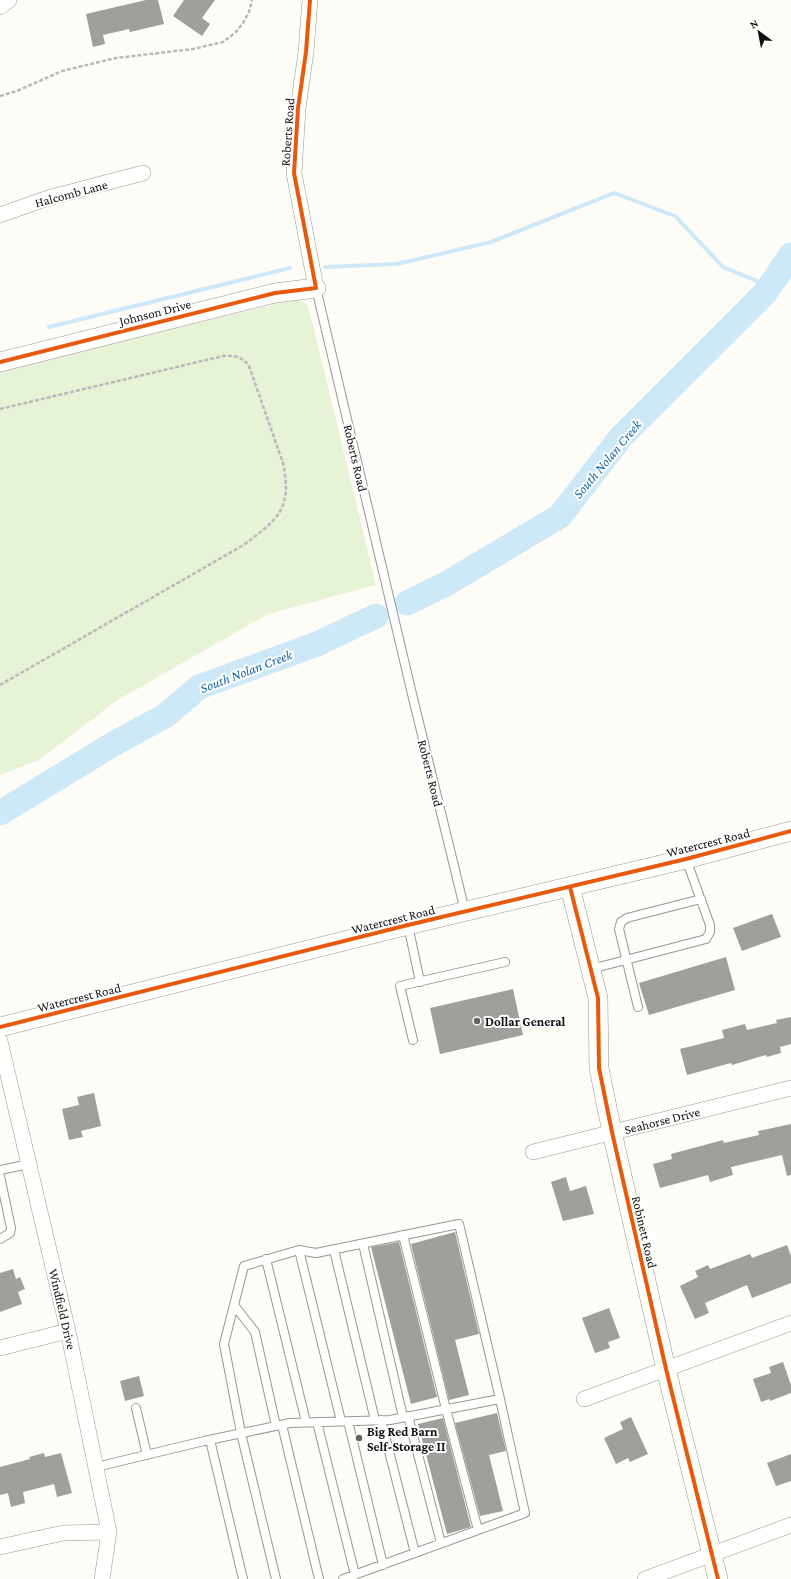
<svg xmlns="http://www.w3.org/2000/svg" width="791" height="1579" font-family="'Crimson Pro',serif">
<rect width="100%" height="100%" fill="#fdfcf7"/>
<path fill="#e7f3d7" d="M297,299L307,304L310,313L376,585L268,614L116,701L39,760L0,775V370Z"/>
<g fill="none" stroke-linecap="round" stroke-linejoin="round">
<path stroke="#cde8f7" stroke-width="4" d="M325,267L397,264L491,242L614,193L675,216L723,267L769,286
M49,327L290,268"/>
<path stroke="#cde8f7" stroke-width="25" d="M407,603L446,584L560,516L621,437L765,293L791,255
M0,813L115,743L165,716L199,687L317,644L376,616"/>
</g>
<path fill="#a19f9c" d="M146,0H158L164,24L130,32L129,29L103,35L105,44L93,47L86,14Z
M184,0H215L202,18L210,24L202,36L173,16Z
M772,914L781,937L742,951L733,928Z
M726,957L735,990L649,1015L639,983Z
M513,989L523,1035L440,1054L430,1008Z
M791,1017V1044L780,1047L781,1053L767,1057L766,1055L732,1065L731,1063L687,1075L680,1049L724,1038L722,1030L745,1024L747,1030L777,1023L776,1020Z
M94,1093L101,1126L81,1131L83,1137L69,1140L62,1109L79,1105L77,1097Z
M791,1124V1175L787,1176L782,1155L731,1167L733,1175L710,1182L708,1175L660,1188L653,1164L672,1159L671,1154L723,1140L724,1143L759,1135L758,1131Z
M566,1177L570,1191L586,1186L594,1214L563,1221L551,1182Z
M455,1232L479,1334L455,1340L469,1395L449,1400L411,1244Z
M399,1242L437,1397L411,1404L371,1247Z
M787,1245L791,1256V1283L752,1298L747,1285L705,1303L709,1313L695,1319L680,1286L698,1277L695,1271L708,1265L710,1269L750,1254L752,1258Z
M13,1269L16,1279L20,1277L25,1289L18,1292L22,1304L0,1312V1273Z
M609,1308L620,1338L608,1342L610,1348L595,1353L582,1318Z
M783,1362L791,1385V1393L770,1401L769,1399L761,1402L753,1379L771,1373L769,1367Z
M139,1376L144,1396L125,1401L120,1381Z
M497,1413L506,1451L489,1455L503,1511L480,1516L455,1423Z
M631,1417L648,1454L630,1462L628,1458L616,1464L604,1438L623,1429L620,1422Z
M443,1418L471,1527L447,1534L418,1424Z
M44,1453L45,1457L61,1453L72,1493L57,1497L54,1484L23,1492L25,1503L11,1507L8,1493L0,1495V1467L30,1459L29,1457Z
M791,1454V1481L776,1486L767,1463Z"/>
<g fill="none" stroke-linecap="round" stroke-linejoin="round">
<g stroke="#979795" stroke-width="10">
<path id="service" d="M316,288L412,694L465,911
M408,925L420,982
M591,969L706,939L710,932V925L686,859
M638,1007L619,929L621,922L627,918L701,899
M413,1040L400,986L505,962
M0,1170L29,1164
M0,1176L11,1228L10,1233L0,1239
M403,1235L446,1409L478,1530
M363,1244L403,1417
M299,1250L341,1421
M334,1250L375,1420
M266,1259L306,1422
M234,1305L255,1332L276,1426
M136,1408L147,1455
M408,1416L441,1543
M381,1420L415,1553
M348,1421L383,1565
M317,1422L355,1575
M282,1425L319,1579
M210,1440L243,1579
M96,1467L204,1441L290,1423L390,1420L500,1399
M276,1579L241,1433L224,1344L244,1266L299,1250L316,1253L459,1224L500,1399L525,1513L343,1579"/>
</g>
<g stroke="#979795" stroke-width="16">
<path id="minor" d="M310,0L306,52L298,108L294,173L316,288
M0,7L9,0
M0,215L48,198L143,173
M0,1041L68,1331L109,1532L102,1579
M533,1152L791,1088
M0,1348L68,1331
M584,1399L791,1323
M0,1547L63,1533L109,1532
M645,1579L791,1525"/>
</g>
<g stroke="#979795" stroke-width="20">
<path id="tertiary" d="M0,362L275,293L316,288
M570,887L598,998L599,1068L612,1132L666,1369L718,1579
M0,1027L408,925L686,859L791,831"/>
</g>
<path stroke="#b9b9b8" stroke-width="2.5" stroke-dasharray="4 2" stroke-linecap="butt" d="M0,96L17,91L62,71L116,58L193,49L223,42L235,33L243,23L249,12L252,0
M0,409L223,356C235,355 242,357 249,366L283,463C293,510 277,520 242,546L0,685"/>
<use href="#service" stroke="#fffffe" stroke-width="8"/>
<use href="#minor" stroke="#fffffe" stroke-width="15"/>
<use href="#tertiary" stroke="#fffffe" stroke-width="19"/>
<g stroke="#fff" stroke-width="6">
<path id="cycleway" d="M0,362L275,293L316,288L294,173L298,108L306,52L310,0
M570,887L598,998L599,1068L612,1132L666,1369L718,1579
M0,1027L408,925L686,859L791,831"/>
</g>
<use href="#cycleway" stroke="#e8590c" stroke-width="4"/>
</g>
<g fill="#646362" stroke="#fff" stroke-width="1.5">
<circle cx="477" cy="1021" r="4"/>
<circle cx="359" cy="1438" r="4"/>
</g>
<g text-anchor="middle" stroke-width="4" stroke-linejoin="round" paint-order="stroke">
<g font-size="13" fill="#111" stroke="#fff">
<text transform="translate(287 132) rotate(-86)" y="5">Roberts Road</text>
<text transform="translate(71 193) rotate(-15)" y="5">Halcomb Lane</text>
<text transform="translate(155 312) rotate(-14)" y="5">Johnson Drive</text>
<text transform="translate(356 458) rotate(77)" y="5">Roberts Road</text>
<text transform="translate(431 773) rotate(76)" y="5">Roberts Road</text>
<text transform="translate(708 842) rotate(-14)" y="5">Watercrest Road</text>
<text transform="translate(393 919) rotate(-14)" y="5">Watercrest Road</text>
<text transform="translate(79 997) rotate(-14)" y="5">Watercrest Road</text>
<text transform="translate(662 1120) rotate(-14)" y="5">Seahorse Drive</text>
<text transform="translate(645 1232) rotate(77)" y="5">Robinett Road</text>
<text transform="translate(63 1309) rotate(77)" y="5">Windfield Drive</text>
</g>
<g font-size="13" font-weight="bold" fill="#111" stroke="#fff" text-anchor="start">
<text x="485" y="1026">Dollar General</text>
<text x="367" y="1436">Big Red Barn<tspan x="367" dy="15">Self-Storage II</tspan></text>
</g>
<g font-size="14" font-style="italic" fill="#1768a6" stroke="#fff">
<text transform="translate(607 459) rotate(-50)" y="5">South Nolan Creek</text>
<text transform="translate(246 671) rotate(-21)" y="5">South Nolan Creek</text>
</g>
</g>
<g transform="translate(759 32) rotate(328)" stroke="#ffffff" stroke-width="3" paint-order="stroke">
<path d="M0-3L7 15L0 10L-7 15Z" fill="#111111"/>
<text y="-6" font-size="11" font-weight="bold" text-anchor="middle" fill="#111111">N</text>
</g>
</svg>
